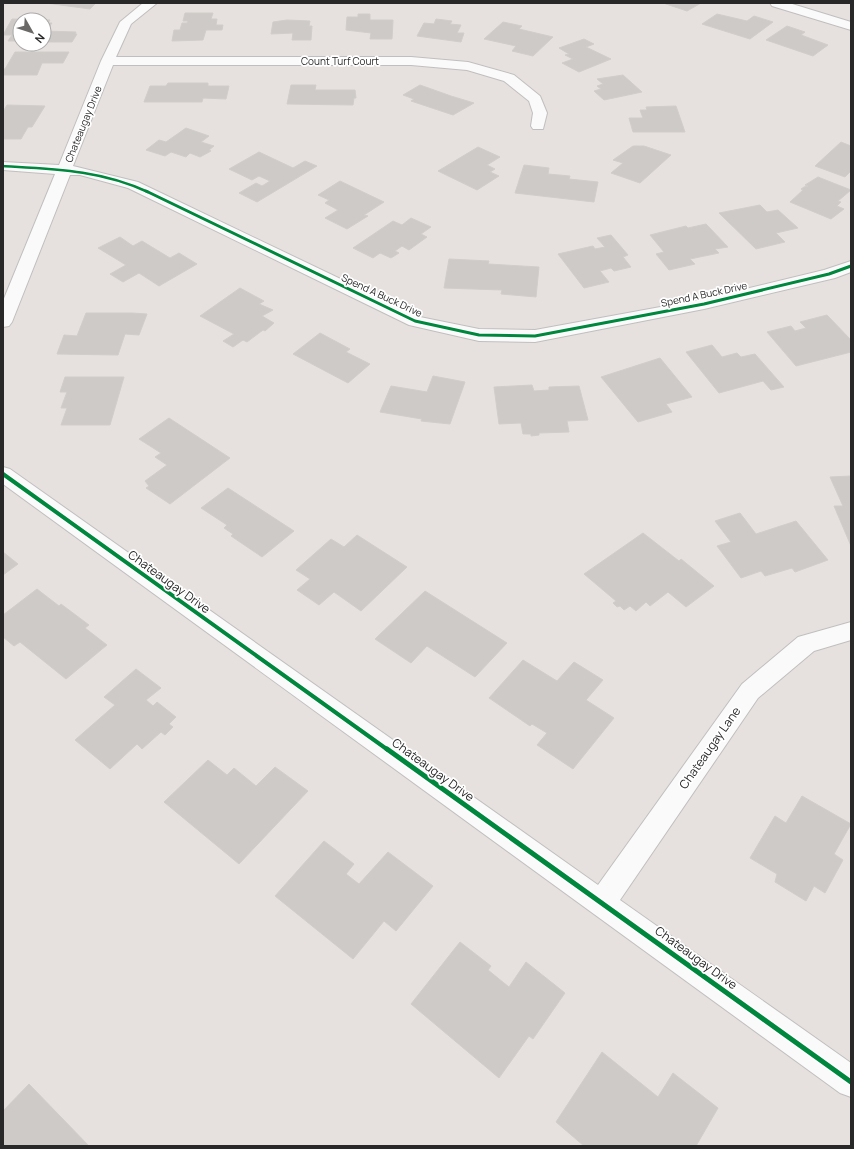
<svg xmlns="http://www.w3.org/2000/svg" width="854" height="1149" font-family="Manrope,sans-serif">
<rect width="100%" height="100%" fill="#e6e1de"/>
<path fill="#cdcac7" stroke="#d1cdca" d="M46,3H96L90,9Z
M663,3H701L687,11Z
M185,13H213L211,19H217L216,25H223L222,30H206L203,40L172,41L174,30H180L182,23H187L188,21H183Z
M358,14H370V20H393L392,39H370L371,33L346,30L347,17H358Z
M717,14L747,21L754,16L773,22L750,39L702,24Z
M12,19L50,20L48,23H52L49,27H44V20H20V41H8L12,35H3Z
M436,19L452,21L450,24L461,25L457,33H464L461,42L417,36L424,23L434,24Z
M287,20L310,21L309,26H312L311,40H292L293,33L271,34L273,22Z
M503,22L522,26L519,29L553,37L533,56L512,51L516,46L484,39Z
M787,26L805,32L801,35L828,45L813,56L766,40Z
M44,30V31L76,32L75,34H77L72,42H44Z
M584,39L594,44L586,47L611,59L579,72L562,63L573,59L565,55L569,54L559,48Z
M15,52H69L63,63H42L37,75H3V69H5Z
M623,75L642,92L604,100L594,91L601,89L597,86L603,84L597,79Z
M168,83H208V86H229L226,99L203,98L202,102H144L150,86H166Z
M291,85H316L315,90H355L356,98H354L353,105L287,104Z
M420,85L451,96L474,103L453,115L411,101L414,99L403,95Z
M7,105L45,106L32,127H28L21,139H3V112Z
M676,106L685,132H633L629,118H643L640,110H647L646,107Z
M186,128L209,136L201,142L214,146L209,150L211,151L200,157L190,153L186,157L171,152L165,156L146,150L159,140L166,142Z
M841,142L851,146V171L845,177L815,166Z
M633,146H644L671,155L640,183L611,173L623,163L613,160Z
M478,147L500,157L487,165L495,169L490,172L499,176L477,190L438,171Z
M259,152L293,168L305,161L317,166L257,202L239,193L256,183L262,186L270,181L259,176L252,180L229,169Z
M524,165L549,168L548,174L570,176L569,179L598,182L594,202L515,193Z
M818,177L851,190L838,201L841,202L837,206L844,209L831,219L790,202L803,190L801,189L804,187L808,186L805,185Z
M340,181L384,202L364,215L368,216L347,229L325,218L338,210L325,203L329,200L318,195Z
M760,205L767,212L778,210L798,228L776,233L785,242L756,249L719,213Z
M411,218L431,227L421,234L427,237L409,250L402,246L395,251L399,253L391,258L380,253L373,258L353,248L393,221L402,225Z
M706,224L728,247L715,249L719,253L690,259L695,264L669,270L656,254L664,252L650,235L686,226L688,228Z
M611,235L628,255L623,257L631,267L614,271L611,268L600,271L609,282L584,288L558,254L593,246L595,249L605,247L597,238Z
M120,237L133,246L142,241L170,258L179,253L197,264L159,286L139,273L123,282L110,274L126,265L98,248Z
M449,259L489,261L488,264L539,267L536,297L501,294L502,290L444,288Z
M240,288L264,301L259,304L273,310L262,316L274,323L265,331L263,330L247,342L243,340L233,347L223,341L234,334L200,316Z
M86,313H132L147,314L139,335L125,334L118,355L57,354L64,335L77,336Z
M827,315L851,340V352L796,366L767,332L791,326L795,331L806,328L800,322Z
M320,333L350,349L346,352L370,364L348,383L293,354Z
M712,345L722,357L737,353L741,357L755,354L784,387L771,390L763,381L719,393L686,352Z
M660,358L692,397L666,404L672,412L638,422L601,377Z
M433,376L465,382L450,424L421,421L422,419L380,412L391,386L427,392Z
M65,377H124L110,425H61L67,408H61L67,392H60Z
M532,385L534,391L549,390V387L579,386L588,420L567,421L569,432L539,433V435L531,436V434H523L521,423L499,424L494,387Z
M169,418L230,458L170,504L146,488L149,486L145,481L167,465L155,457L161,453L139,439Z
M851,476V546L834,506H843L830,477Z
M228,488L294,531L262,557L231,536L233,534L224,528L227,525L201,508Z
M740,513L756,534L796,521L828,560L795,572L792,568L765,576L761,571L741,578L717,546L731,542L715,521Z
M643,533L679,561L681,559L714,586L686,607L668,592L650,606L646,602L636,611L630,606L624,610L620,606L617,607L613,603L616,601L584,574Z
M357,535L407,567L361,611L334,592L319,605L297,590L310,579L296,570L331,539L344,547Z
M3,552L18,564L3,575Z
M37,589L59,606L61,604L89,625L85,628L107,645L66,679L20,642L14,646L3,637V615Z
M425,591L507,643L475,677L427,646L411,663L375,639Z
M523,660L557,681L574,662L603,680L586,700L614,718L573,769L537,745L547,733L532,724L530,726L489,698Z
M136,669L161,688L146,700L153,706L157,702L176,717L169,724L173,727L165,735L161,732L142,749L137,744L110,769L75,740L115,705L104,697Z
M208,760L227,775L234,768L256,786L275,767L308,791L239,864L164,802Z
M802,796L851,824L834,854L843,860L825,893L814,886L806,901L775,882L777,874L750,858L775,816L786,823Z
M324,841L354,864L346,874L359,884L388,852L433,886L396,931L384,921L353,959L275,896Z
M460,942L491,966L488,970L509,987L526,962L565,993L533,1039L529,1036L499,1078L411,1004Z
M602,1052L658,1097L673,1073L718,1108L696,1146H584L556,1122Z
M29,1084L89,1146H3V1111Z"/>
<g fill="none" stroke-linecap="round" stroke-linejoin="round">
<g stroke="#c0bfbf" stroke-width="2">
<path id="street" d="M143,3H157L131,24L116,57H411L468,62L514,75L540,96L547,113L543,129H533L531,126L533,113L529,101L504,81L467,70L411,65H113L73,166L138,182L420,317L479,329L535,330L704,299L824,270L851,261V272L835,278L704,309L535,342L479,341L409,325L128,188L80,175H70L12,322L9,326L3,327V301L55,174L3,170V162L59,165L101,61L120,22Z
M770,3H789L851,22V30L772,6Z
M3,467L10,469L598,885L742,684L798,637L851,622V640L814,651L758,698L620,900L851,1063V1097L840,1093L3,484Z"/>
</g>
<use href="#street" fill="#fbfafa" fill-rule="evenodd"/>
<g stroke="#fff" stroke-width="4">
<path id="cycleway-far3" d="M3,166C54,169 101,170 148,192"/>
</g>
<g stroke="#fff" stroke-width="5">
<path id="cycleway-far2" d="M146,191L415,321L479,335L535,336L704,304L829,274L851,266"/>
</g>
<g stroke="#fff" stroke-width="6">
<path id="cycleway-far1" d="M3,474L388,750"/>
</g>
<g stroke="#fff" stroke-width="8">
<path id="cycleway" d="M387,749L851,1082"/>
</g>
<use href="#cycleway-far3" stroke="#00873e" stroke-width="2.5"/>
<use href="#cycleway-far2" stroke="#00873e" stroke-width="3"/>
<use href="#cycleway-far1" stroke="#00873e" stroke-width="4"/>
<use href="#cycleway" stroke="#00873e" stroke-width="5"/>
</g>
<g text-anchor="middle" stroke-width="3.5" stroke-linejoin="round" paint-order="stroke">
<g font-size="10" fill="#282828" stroke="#fff">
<text x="340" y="65">Count Turf Court</text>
<text transform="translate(83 124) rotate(-68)" y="4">Chateaugay Drive</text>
<text transform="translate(704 294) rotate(-12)" y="4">Spend A Buck Drive</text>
<text transform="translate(382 295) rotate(25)" y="4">Spend A Buck Drive</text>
</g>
<g font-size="12" fill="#282828" stroke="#fff">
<text transform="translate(169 582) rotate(36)" y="4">Chateaugay Drive</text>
<text transform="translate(710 748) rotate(-55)" y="4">Chateaugay Lane</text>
<text transform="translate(433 770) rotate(36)" y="4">Chateaugay Drive</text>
<text transform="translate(696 958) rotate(36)" y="4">Chateaugay Drive</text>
</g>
</g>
<rect width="854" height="1149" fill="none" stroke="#282828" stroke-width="8"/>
<g transform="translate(32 32) rotate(129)"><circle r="19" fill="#ffffff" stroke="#a9a9a9"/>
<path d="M0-3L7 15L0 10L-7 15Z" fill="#6a6968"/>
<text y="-6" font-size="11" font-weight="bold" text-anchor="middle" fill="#282828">N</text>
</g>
</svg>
